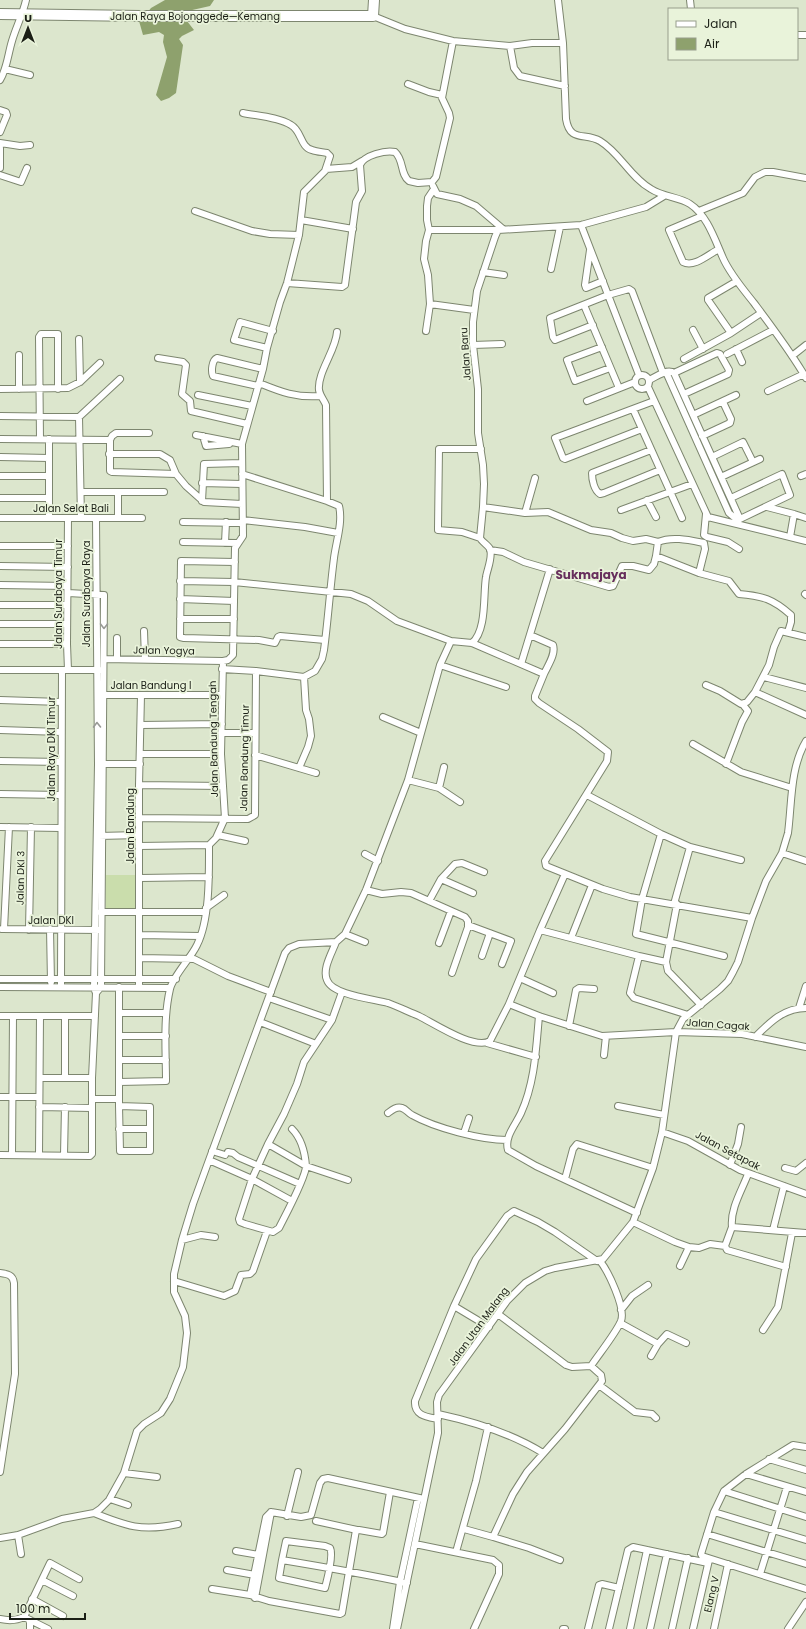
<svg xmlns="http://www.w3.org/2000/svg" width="806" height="1629" font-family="Poppins,sans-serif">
<rect width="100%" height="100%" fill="#dce6cd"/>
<path fill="#caddac" d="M106,875H138L139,911H106Z"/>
<path fill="#8ea16d" d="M165,0H214L210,6L179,13H147L151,8Z
M140,15L183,16L194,30L182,36L179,39L183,45L176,93L169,98L161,101L156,95L167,57L163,42L164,35L159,32L143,35L139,21Z"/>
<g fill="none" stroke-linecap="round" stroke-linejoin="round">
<g stroke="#7d866f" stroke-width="8">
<path id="minor" d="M558,0L563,43L566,119C570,143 585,132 600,141C620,153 630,177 651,189C663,197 680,197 690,204C707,215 715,240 723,258C730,274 743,289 754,303C772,327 791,352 806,378
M690,0L691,9
M373,16L405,29L453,41L510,46L532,43H563
M797,35H806
M510,46L514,68L520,76L565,86
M5,69L30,75
M0,80C7,69 8,54 12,41C16,27 23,14 26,0
M408,84L429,92L442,95
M0,110L6,112L7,115L0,132
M0,143L20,146L30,145
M0,148V168
M326,169L352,167L362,161
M0,175L21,182L27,168
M433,186L437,194L460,199L476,206L503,229
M195,211L252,231L270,234L299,235
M699,211L743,193L755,177L765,172H773L806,178
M702,216L669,230L683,262C694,268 709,254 719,249
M301,220L353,229
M581,225L639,375
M429,230H498
M590,250L585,285L586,288L603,281
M551,269L560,227
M483,272L504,275
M287,283L342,287L345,285L356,202L362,191L360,165C364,155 386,150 395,152C404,160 400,174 409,181L418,183L432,182L436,177L450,118L449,113L442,98L453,41
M430,304L474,310
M584,305L619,388
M593,325L555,340L553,337L550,318L608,295L629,289L632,291L663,373
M693,330L703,349
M426,331L430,304L428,275L424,259L426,241L429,230L427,220V206L428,198L434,189
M731,333L708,300V298L737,281
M79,339L80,382
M473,345L502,344
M602,347L567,360L575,381L610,368
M267,348L234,340L240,322L273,331
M736,349L742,362
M727,354L773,330
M792,356L806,345
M158,358L183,362L186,365L182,394L190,401L191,411L247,424
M684,359L731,333L761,313
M666,372L729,513L735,518L740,519L790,495L782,474L731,498
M674,373L717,353L720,354L729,370L728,374L684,394
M635 382a7 7 0 1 1 14 0a7 7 0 1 1-14 0Z
M649,380C656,377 667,368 674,373L740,519
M259,383C281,392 296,398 321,396
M258,386L213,376C211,371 212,360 217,358L263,369
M648,387L708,517L806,541
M0,389L68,388L80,382L100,363
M19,389V355
M768,391L804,374
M198,395L252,406
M587,401L635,382
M633,409L682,518
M693,415L736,395
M0,416L79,417L120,379
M79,417L81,518
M642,429L565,459L563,458L555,438L654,401
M149,433H116L112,436L110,440V471L112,472L176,474L186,486L204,502L242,504
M196,435L242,444
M203,436L206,446L229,444
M702,436L730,423L731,419L723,402
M0,439L110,440
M40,439L39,337L41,334H58V389
M49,439V518
M651,450L592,473C592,480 594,490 600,494L604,493L660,470
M109,454H160L170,460L176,474
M0,457L49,458
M712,457L743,442L753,462
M0,476H49
M801,476L806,474
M721,477L760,459
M202,483L242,484
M81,492H164
M118,492V518
M0,498H49
M647,500L656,517
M202,501L204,464L242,463
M327,501L326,405C324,400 320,396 319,390C317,373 336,350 337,332
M483,507L525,513L548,512L591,530L611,533L622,538L633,541L646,539L658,542
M767,507L794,514L790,537
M621,510L692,484
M525,513L535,478
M706,514L704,535L707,537L728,542L739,549
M794,514L806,518
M0,518H142
M68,518L67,644L68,670
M243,520L305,527L338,533
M183,522L243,523
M480,538L462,532L438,530V528L439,449H481
M183,542L237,543
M225,543L226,522
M0,546H68
M490,550L503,552L524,562L609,587L613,586L622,566H633L649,570L654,564L656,556L699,573L729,581L739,594C763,596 773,599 791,615V622L788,632
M656,556L658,542C672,536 689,540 704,543L705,549L699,573
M235,562L181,561L180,637L184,638L259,640L275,643L278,637L280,636L325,640
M0,566L68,567
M180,581L234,582L351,594L368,601L397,621L451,641
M0,585L67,586
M68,593L104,595L101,987L96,993
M805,594L806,595
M180,599L234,601
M0,605H67
M180,619H234
M0,624H67
M144,631L145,659
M530,635L553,645C556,654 548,665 544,674
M806,637L781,631L774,647L769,665L755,692L806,715
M472,643C487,630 483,595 486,577C487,570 493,557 490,549C488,545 482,542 480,538L483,507L484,484L483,465L478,433V389L473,345V322L477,291L495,237L498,230L581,225L646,207L664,196
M0,644H67
M104,659L223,661L228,660L233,655L235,548L243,536L242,444L263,369L267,348L280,302L287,283L299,235L304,192L325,171L330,156L327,153C323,152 317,152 312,150C300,147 302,131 291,125C278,117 258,116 243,113
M117,659V638
M521,664L550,569
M440,665L506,687
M222,669L256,671L304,677L315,671L322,659L324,650C328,620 330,589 334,558C336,542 343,522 339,506L327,501L242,474
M0,670H100
M764,677L806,688
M706,685L720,691L741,704L747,702L755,692
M104,695H222
M0,700L61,702
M383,717L421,733
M141,725L222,724
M0,730L61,732
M221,733H255
M693,744L741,772L792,788
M141,754H221
M255,755L316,773
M0,761L61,762
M99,764H140
M726,764L742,722L748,711L744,706L745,703
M299,768L308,747L311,736L309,719L306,710L304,677
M408,780L439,788L460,802
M139,785L223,786
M439,788L444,767
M0,794L60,795
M587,795L661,834L690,847L674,904
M140,818L248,819L255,815L256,671
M0,827L61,828
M661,834L642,899L636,934L724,956
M218,835L245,841
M99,836L139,835
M139,846L209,845
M690,847L741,860
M782,853L806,861
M365,854L378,861
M140,878L209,877
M441,879L473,893
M366,890L382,894L401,892L411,893L465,917L468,921V927L452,973
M429,901L441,879L455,864L462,863L484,872
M677,904L666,962L639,956L540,930L509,1004L539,1016L602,1036L676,1032L742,1034L806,1047
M206,908L224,895
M100,912H206
M468,925L511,941L502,964
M2,929L100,930
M4,929L9,827
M50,929L51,982
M29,930L31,827
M540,930L565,874
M345,934L365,942
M139,935L200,936
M571,938L592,885
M336,942C332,953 322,969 327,980C332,995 374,999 388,1003C399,1007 409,1012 419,1016C435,1024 474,1050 490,1041L509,1004
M439,943L451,911
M482,956L490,933
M639,956L630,993L634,998L688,1015
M139,958L194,959L228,976L271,992
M666,962L668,971L701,1005
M520,978L553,993
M0,979H176
M0,987L170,988
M61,987L62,670
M119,987V1106L150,1107V1151H120L119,1106
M139,987V785L141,695
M342,992L332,1020L304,1062L297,1084L284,1114L268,1144L306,1166L348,1180
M269,998L332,1020
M799,1008L806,986
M119,1013H166
M0,1016H95
M539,1016C536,1049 535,1082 521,1113C516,1124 504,1137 508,1150L536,1166L637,1213
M260,1022L316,1044
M569,1026L576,990L579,988L594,989
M119,1036H166
M755,1037C770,1022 784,1008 806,1008
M487,1043L536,1057
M604,1055L606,1036
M119,1060H166
M40,1078H92
M65,1078V1016
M119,1082L166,1081C166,1051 163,1019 170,989C173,976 191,958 197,945C210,919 209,874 209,845L216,838L225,818L221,754L223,661
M0,1097H39
M92,1099H119
M618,1106L664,1115
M39,1107L92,1108
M388,1113C392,1110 397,1106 402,1108C406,1109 408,1113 412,1115C435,1128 481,1140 507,1140
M119,1129H150
M662,1132L688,1141L740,1170L806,1194
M464,1133L469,1118
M268,1144L252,1179L239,1219L240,1222L245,1224L273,1232L279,1228C285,1216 306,1177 306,1166C305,1153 301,1138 292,1129
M212,1151L225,1155
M228,1152L233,1153L238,1157L300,1184
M0,1155L90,1156L92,1154V1078L96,993L94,988L98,764L96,518
M12,1155L13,1016
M39,1155L40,1016
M64,1155L65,1107
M209,1160L252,1179L292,1201
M730,1165L738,1144L741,1127
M785,1168L796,1171L806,1163
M565,1179L573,1149L577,1144L653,1168
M633,1222L675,1242L689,1247
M732,1227C730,1209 742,1190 748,1174
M773,1230L784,1186
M182,1240L201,1235L215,1237
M725,1246L727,1250L786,1267
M680,1266L689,1247L699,1248L710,1244L725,1246L732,1227L806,1233
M0,1273C8,1274 13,1275 14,1283L15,1374L0,1472
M174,1281L224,1296L235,1291L241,1275L250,1274L253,1271L267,1231
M454,1306L489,1327
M621,1310L632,1296L648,1285
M498,1314L566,1365L572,1367L591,1366C599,1354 616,1333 621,1321C626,1308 608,1271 600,1261
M620,1323L658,1344L667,1334L686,1343
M763,1330L778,1307L792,1233
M651,1356L658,1344
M599,1385L635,1412L652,1414L656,1418
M438,1414C475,1422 511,1433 543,1453
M438,1419C427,1417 414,1416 415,1401L454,1306L476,1259L507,1216L514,1211L538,1222L555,1232L597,1261
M806,1447L793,1445L746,1474L724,1491L714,1512L701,1554L702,1556L806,1589
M769,1459L806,1470
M124,1473L157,1477
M746,1474L806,1492
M724,1491L806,1517
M110,1499L128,1505
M714,1512L806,1540
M94,1513C126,1526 142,1532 178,1524
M287,1516L298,1472
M316,1521L357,1530
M464,1529L493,1537
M707,1534L806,1564
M18,1535L21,1554
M0,1538L18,1535L62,1519L94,1513L100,1509L109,1500L124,1473L137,1431L144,1424L161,1413L170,1399L183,1367L187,1333L185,1316L174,1292V1274L182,1240L193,1204L209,1160L285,953L289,948L299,944L336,942L345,934L366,890L408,780L440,665L451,641L472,643L544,674L535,696V699L539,703L578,729L608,752L607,761L545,861L546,866L603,889L630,897L752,918
M415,1544L493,1560L499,1565V1574L474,1629
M236,1551L259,1555
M456,1552L476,1481L488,1427
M282,1560L286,1541L325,1546L330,1548C334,1555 327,1580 325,1588L279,1578L282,1560C324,1567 365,1574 407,1583
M560,1560L529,1548L493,1537L513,1494L527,1472L565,1429L602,1381L601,1375L591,1366
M227,1570L255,1575
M760,1574L787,1487
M42,1580L73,1596
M212,1589L250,1595L266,1517L271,1512L301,1517L311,1515L320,1483L323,1479L328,1478L424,1499
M250,1595L269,1601L340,1614L342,1613L356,1530H359L382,1534L383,1533L390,1492
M255,1598L271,1512
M32,1599L63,1616
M24,1617L48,1629
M0,1619C9,1621 16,1621 24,1617L50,1563L79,1579
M30,1629V1620
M393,1629L400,1582L418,1498
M397,1629L438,1433L437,1402L439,1395L507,1301L525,1283L545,1271L555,1268L603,1259L633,1222L653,1168L662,1132L676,1032L683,1019L720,989L728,981L733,972L738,962L752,918L766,881L782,853L788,833C792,802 790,768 806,741
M563,1629H565
M588,1629L599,1585L602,1584L619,1588
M609,1629L628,1550L633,1547L647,1550
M630,1629L647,1550L708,1563
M650,1629L667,1554
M672,1629L688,1558
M693,1629L709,1560
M714,1629L728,1564
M788,1629L806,1602"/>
</g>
<g stroke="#7d866f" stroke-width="12">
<path id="trunk" d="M0,14L141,16H373L374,0"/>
</g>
<use href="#minor" stroke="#fff" stroke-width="6"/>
<use href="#trunk" stroke="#fff" stroke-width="10"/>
</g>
<defs><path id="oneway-chevron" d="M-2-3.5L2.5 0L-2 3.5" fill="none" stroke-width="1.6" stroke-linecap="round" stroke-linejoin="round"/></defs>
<g stroke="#989a96">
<use href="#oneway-chevron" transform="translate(104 626) rotate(91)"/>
<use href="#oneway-chevron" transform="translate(97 725) rotate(-91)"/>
</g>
<g text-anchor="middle" stroke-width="3.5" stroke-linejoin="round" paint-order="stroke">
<g font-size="10" fill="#1b1f16" stroke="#e9f3da">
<text x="195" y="20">Jalan Raya Bojonggede—Kemang</text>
<text transform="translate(465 354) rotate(-94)" y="4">Jalan Baru</text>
<text x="71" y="512">Jalan Selat Bali</text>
<text transform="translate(58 594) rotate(-90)" y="4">Jalan Surabaya Timur</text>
<text transform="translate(86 594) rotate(-90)" y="4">Jalan Surabaya Raya</text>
<text transform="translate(164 650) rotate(1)" y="4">Jalan Yogya</text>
<text x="151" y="689">Jalan Bandung I</text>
<text transform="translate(213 739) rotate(-91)" y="4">Jalan Bandung Tengah</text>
<text transform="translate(51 749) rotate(-90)" y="4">Jalan Raya DKI Timur</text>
<text transform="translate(244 758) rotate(-89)" y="4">Jalan Bandung Timur</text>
<text transform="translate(130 826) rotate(-90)" y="4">Jalan Bandung</text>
<text transform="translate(20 878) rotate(-89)" y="4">Jalan DKI 3</text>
<text x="51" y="924">Jalan DKI</text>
<text transform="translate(718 1024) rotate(4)" y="4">Jalan Cagak</text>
<text transform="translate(728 1150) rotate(28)" y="4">Jalan Setapak</text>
<text transform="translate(478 1326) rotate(-54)" y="4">Jalan Utan Malang</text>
<text transform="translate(711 1594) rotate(-77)" y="4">Elang V</text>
</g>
<g font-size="12" font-weight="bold" fill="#68305d" stroke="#e9f3da">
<text x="591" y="579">Sukmajaya</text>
</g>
</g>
<rect x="668" y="8" width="130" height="52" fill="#e9f3da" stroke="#979e8c"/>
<rect x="676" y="21" width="20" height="6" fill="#ffffff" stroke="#979e8c"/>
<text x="704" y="28" font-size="12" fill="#1b1f16">Jalan</text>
<rect x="676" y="38" width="20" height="12" fill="#8ea16d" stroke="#979e8c"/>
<text x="704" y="48" font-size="12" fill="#1b1f16">Air</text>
<g transform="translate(28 28)" stroke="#e9f3da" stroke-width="3" paint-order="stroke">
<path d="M0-3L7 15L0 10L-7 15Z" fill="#1b1f16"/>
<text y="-6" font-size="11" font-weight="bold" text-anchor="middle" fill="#1b1f16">U</text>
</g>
<path d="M10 1613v6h75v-6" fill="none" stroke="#1b1f16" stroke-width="2"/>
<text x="16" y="1613" font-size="12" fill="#1b1f16" stroke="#e9f3da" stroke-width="3" paint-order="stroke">100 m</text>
</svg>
